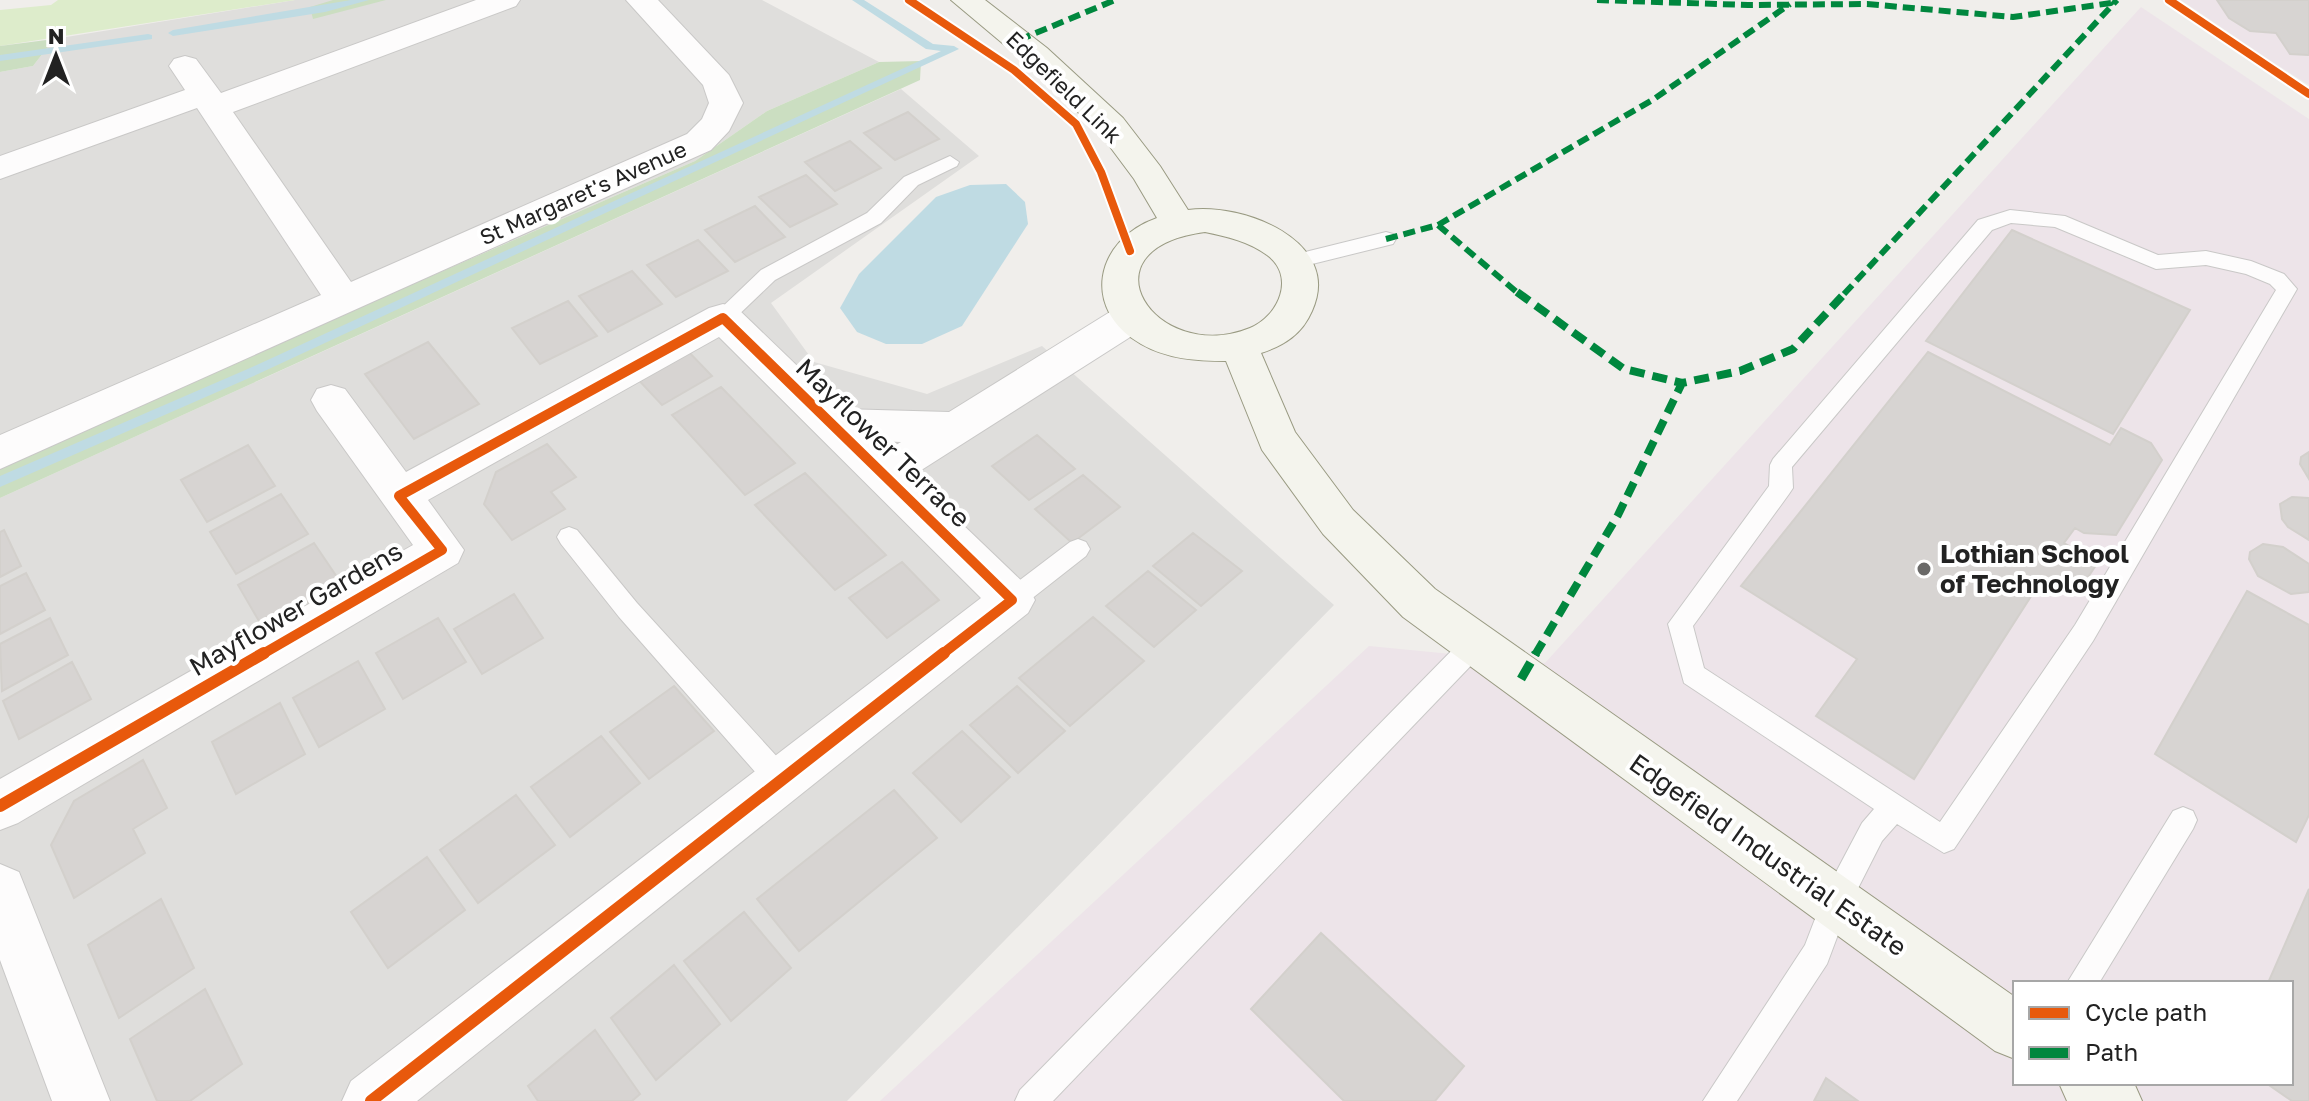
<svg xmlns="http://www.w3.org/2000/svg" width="2309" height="1101" font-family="'Golos Text',sans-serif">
<rect width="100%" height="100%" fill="#f0eeeb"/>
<path fill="#dfdedc" d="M295,0H762L879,62L767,111L695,161L0,464V72L33,66L54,39Z
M901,89L979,156L771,303L814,362L927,394L1042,346L1334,605L847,1101H0V498Z"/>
<path fill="#ede4e9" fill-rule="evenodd" d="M2181,0H2309V85L2271,61Z
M2141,7L2309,119V1101H880L1369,646L1545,663ZM2015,983H2291V1083H2015Z"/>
<path fill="#ddeccb" d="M58,0H295L0,46V10L51,5Z"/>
<path fill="#cbdec1" d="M333,0H386L313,19L310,7Z
M54,39L33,66L0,72V46Z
M921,61L920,80L0,498V464L695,161L767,111L879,62Z"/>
<path fill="#bfdbe3" d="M1006,184L1025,202L1028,224L962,326L922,344H886L857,332L840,308L859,274L936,197L970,185Z"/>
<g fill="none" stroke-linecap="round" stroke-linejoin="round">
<path fill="#bfdbe3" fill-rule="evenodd" d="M351,0H369L325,12L173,36L168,33L173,30Z
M852,0H864L933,44L954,46L959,49L258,374L0,487V476L250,368L941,51L926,49Z
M148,34L152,35V39L0,61V55Z"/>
</g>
<path fill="#d7d4d2" stroke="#d3d0cc" stroke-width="2" d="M2217,0H2309V55L2290,54L2276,33L2250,31L2229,18Z
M908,112L939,139L895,160L864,133Z
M850,141L881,168L835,191L805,162Z
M806,175L837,204L790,227L759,197Z
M755,206L785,237L735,262L705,230Z
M2012,230L2190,310L2113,434L1926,341Z
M698,240L728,271L676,297L647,265Z
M632,271L662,304L608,332L579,296Z
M568,301L597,336L540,364L512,328Z
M428,342L479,404L414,439L365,374Z
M683,346L712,376L662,405L633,374Z
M1928,352L2110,445L2121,428L2151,443L2162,460L2116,535L2084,533L2075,528L2064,543L2098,562L2077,594L2044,576L1914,779L1816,716L1857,659L1741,586Z
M721,387L795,463L745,495L672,415Z
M1037,435L1075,469L1029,500L992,466Z
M547,444L576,477L551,492L565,509L512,540L484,504L496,472Z
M248,445L275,486L207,522L181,480Z
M2309,452V479L2300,464L2301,457Z
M805,473L886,555L835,590L755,505Z
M1083,475L1120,507L1072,543L1035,509Z
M281,494L308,534L236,574L210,532Z
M2292,497L2309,498V540L2288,527L2282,519L2280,504Z
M4,530L21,566L0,577V532Z
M1193,533L1242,571L1201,606L1153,566Z
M314,543L341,583L263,628L238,585Z
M2263,544L2283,547L2309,564V592L2291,594L2258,576L2249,559L2250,552Z
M902,562L939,600L887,638L849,598Z
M1148,571L1196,610L1154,647L1106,606Z
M26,573L45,610L0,634V586Z
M2247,591L2309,625V815L2296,842L2155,754Z
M514,594L543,638L482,674L454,629Z
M1093,617L1144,661L1070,726L1019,678Z
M50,618L68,655L2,691L0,644Z
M438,618L466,662L403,699L376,653Z
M358,661L385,709L319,747L293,698Z
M72,662L91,699L19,739L3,701Z
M674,686L714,731L649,779L610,732Z
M1017,686L1065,731L1018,773L970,725Z
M280,703L305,754L236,794L212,742Z
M962,731L1010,777L961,822L913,773Z
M601,736L640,783L570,837L531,787Z
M143,760L167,808L133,829L145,853L74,898L51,845L74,801Z
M894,790L937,838L799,951L757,899Z
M516,795L555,845L478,903L440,850Z
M427,857L465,910L388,968L351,912Z
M2309,889V1101H2292L2266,1083H2291V983H2268Z
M161,899L194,968L119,1018L88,945Z
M744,912L791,968L731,1021L684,961Z
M1321,933L1464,1066L1435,1101H1344L1251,1009Z
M674,965L720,1024L656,1080L611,1018Z
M205,989L242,1064L190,1101H157L130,1039Z
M595,1030L640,1094L632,1101H538L528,1086Z
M1826,1078L1858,1101H1814Z"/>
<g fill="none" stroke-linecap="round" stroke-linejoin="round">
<g stroke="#c9c8c7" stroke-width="2">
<path id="lane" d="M950,156L959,162L957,166L918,185L881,223L775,280L730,323H716L713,318L716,313L761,270L867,213L904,177Z
M2010,210L2065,216L2158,255L2206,251L2251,261L2284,274L2297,289L2093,641L1954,849L1944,853L1897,824L1882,841L1848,908L1827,964L1737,1101H1703L1805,945L1825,893L1862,823L1874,809L1684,683L1668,624L1769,486L1770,465L1773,459L1978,220ZM2011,223L2055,227L2156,269L2206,265L2246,274L2270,284L2276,290L2075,625L1940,822L1704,668L1693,626L1789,494L1793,488L1792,467L1992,230Z
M1386,232L1393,234L1396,239L1393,244L1296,268L1286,261L1289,256Z
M569,527L577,530L637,603L791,772L795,781L791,790L781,794L771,790L619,617L561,544L557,537L561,530Z
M1078,539L1086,542L1090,549L1086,556L1021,607L1012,610L1003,607L1000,600L1003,593L1070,542Z
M1474,634L1483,637L1487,645L1483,653L1053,1101H1015L1020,1090L1465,637Z
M2183,807L2193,811L2197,820L2193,829L2099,983H2067L2173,811Z"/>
</g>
<g stroke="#c9c8c7" stroke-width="2">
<path id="street" d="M476,0H520L516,6L233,112L351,282L687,134L702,119L709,103L703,85L626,0H658L729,75L743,103L729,131L711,150L0,469V435L321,295L197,108L0,179V156L185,90L169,66L174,59L185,56L196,59L221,93Z
M1132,303L1146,307L1151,317L1146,327L912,476L1028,587L1035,600L1028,613L417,1101H342L351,1081L981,598L719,337L428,500L464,550L458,563L18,823L0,830V779L413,545L317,411L311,400L317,389L331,385L345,389L406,472L709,308L723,304L737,308L842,409L949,412L1118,307ZM875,441L901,442L886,451Z
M0,864L19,872L110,1101H52L0,960Z"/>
</g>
<g stroke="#999a82" stroke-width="2">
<path id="secondary" d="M951,0H985L1047,48L1123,118L1160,166L1188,210C1242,202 1344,241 1312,311C1302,334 1285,345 1261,353L1295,432L1353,510L1435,589L2015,997V1059L1995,1051L1403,617L1323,534L1262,450L1226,361C1196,361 1167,359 1141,344C1081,310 1094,240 1157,218L1134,179L1099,132L1025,62ZM1205,232C1228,237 1248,241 1267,255C1296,276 1279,316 1250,328C1156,366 1077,249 1205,232Z
M2059,1083H2134L2142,1101H2067Z"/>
</g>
<use href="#lane" fill="#fdfcfc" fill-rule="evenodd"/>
<use href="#street" fill="#fdfcfc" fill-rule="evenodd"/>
<use href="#secondary" fill="#f4f4ed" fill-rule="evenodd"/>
<path stroke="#00873e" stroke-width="6" stroke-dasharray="12 6" stroke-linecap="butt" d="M1597,0L1748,5L1867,4L2013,17L2111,3L2108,1
M1019,40L1115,0
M1438,225L1654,99L1790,4
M1386,239L1438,225L1519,294
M1844,294L2117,0"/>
<path stroke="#00873e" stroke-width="8" stroke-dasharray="15 8" stroke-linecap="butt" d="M1517,292L1624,369L1682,383
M1535,655L1618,515L1682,383L1740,371L1793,349L1846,292"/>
<path stroke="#00873e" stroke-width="9" stroke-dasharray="19 9" stroke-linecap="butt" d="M1521,679L1536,653"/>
<g stroke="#fff" stroke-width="12">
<path id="cycleway-far2" d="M909,0L1014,70L1076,124L1101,172L1130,251
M2169,0L2309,94"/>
</g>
<g stroke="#fff" stroke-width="15">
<path id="cycleway-far1" d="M261,655L442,550L399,496L723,318L1012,600L941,655"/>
</g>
<g stroke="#fff" stroke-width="17">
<path id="cycleway" d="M0,806L264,653
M371,1101L944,653"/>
</g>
<use href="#cycleway-far2" stroke="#e8590c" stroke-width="8"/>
<use href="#cycleway-far1" stroke="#e8590c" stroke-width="10"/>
<use href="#cycleway" stroke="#e8590c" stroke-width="12"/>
</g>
<circle fill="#6a6968" stroke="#fff" stroke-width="3" cx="1924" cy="569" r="8"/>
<g text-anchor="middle" stroke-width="8" stroke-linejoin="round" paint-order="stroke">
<g font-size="22" fill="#222" stroke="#fff">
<text transform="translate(1064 87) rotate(44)" y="8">Edgefield Link</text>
<text transform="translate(583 193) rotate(-24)" y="8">St Margaret's Avenue</text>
</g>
<g font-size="26" fill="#222" stroke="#fff">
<text transform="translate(883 443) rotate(44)" y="9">Mayflower Terrace</text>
<text transform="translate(296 609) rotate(-30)" y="9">Mayflower Gardens</text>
<text transform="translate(1768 855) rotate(35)" y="9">Edgefield Industrial Estate</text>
</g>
<g font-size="26" font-weight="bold" fill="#222" stroke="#fff" text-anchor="start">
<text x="1940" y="563">Lothian School<tspan x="1940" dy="30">of Technology</tspan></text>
</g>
</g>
<rect x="2013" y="981" width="280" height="104" fill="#ffffff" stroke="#a7a7a7" stroke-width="2"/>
<rect x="2029" y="1007" width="40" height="12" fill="#e8590c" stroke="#a7a7a7" stroke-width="2"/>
<text x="2085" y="1021" font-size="24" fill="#222222">Cycle path</text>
<rect x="2029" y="1047" width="40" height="12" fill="#00873e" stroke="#a7a7a7" stroke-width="2"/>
<text x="2085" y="1061" font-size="24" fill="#222222">Path</text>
<g transform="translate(56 56)" stroke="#ffffff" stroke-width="6" paint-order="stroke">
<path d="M0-6L14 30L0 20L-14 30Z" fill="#222222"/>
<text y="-12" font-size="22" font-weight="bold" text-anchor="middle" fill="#222222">N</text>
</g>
</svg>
